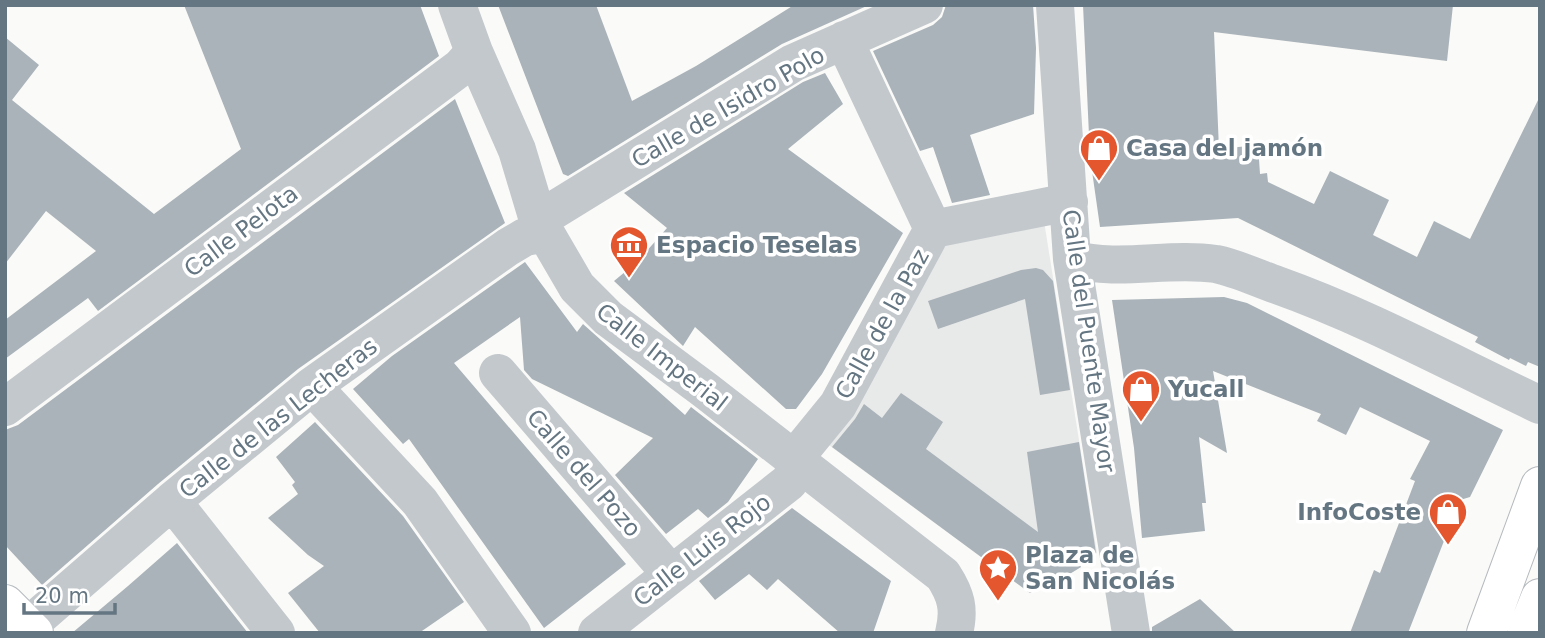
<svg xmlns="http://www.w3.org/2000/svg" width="1545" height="638" font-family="'DejaVu Sans',sans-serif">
<rect width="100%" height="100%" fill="#fafaf8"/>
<path fill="#e8e9e9" d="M1044,221L1097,553L1079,563L1081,567L1050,586L1047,583L1030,593L826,443L950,238Z"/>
<path fill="#aab3b9" d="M184,5H420L439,56L98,311L88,298L5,359V320L96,251L46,211L5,264V37L39,65L12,100L154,214L241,149Z
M498,5H596L632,101L696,66L794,5H869L782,44L568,176L563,174Z
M946,5H1033L1036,48L1034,114L970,135L990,195L952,203L933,147L920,151L873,51L933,25L942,17Z
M1083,5H1453L1447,61L1214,32L1219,149L1258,145L1260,174L1267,173L1268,182L1314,204L1330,171L1389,200L1373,235L1417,257L1434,221L1470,239L1540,96V367L1528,362L1526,366L1510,358L1509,360L1475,342L1478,337L1238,218L1100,227L1090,157Z
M825,73L843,104L788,149L903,233L822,374L796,409H786L695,327L683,346L614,281L637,262L667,228L624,193L803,82Z
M455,99L505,223L298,369L158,484L42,585L5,545V430L18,425Z
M525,262L577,332L583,324L685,415L691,407L758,459L728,502L708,518L698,509L666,534L615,475L653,438L532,379L524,370L520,317L454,363L626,564L544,628L409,439L403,444L353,389L392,356Z
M1036,268L1043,270L1053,281L1070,390L1040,395L1025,299L938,329L928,301L1021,270Z
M1224,297L1247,303L1503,430L1470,497L1460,500L1408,633H1350L1374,570L1380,573L1415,481L1410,479L1430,441L1360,407L1346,435L1317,421L1321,414L1213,371L1227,453L1199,437L1206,503H1202L1205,531L1142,538L1134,448L1112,300Z
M901,393L943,422L926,449L1038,532L1027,452L1079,442L1096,553L1079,564L1081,567L1050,586L1048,583L1030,593L832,447L855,419L864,404L882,418Z
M315,422L403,516L464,602L419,633H320L288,593L324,566L308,555L268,518L298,494L292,485L295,482L276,457Z
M792,508L891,581L873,633H840L778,579L767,590L749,574L715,600L699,581Z
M177,543L248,633H72L128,586Z
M1200,599L1236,633H1152V627Z"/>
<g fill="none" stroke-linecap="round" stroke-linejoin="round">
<g stroke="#b5babe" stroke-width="40">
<path id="major" d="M5,604L34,633
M1486,633L1540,486
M1526,633L1540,598"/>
</g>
<path stroke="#c3c8cc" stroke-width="38" d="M457,5L474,52L517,150L538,220L577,287L608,318L705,390L943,575C956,595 960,609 954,633
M1055,5L1072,259L1131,633
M844,40L933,229
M538,220L793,63L924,5
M933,229L1069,202
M1072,259C1119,272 1168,257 1216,264C1236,268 1257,278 1277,285C1367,317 1453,364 1540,405
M498,373L671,574
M312,386L420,502L512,633
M5,407L461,67L474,52
M794,459L838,405L933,229
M172,501L276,633
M28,626L172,501L312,386L508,247L525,237L545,233
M597,633L789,482L800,463"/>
<use href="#major" stroke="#fff" stroke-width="38"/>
</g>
<defs>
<g id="shop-pin" transform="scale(2.0125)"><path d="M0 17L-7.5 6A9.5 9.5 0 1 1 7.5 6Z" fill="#e4572e" stroke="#fff"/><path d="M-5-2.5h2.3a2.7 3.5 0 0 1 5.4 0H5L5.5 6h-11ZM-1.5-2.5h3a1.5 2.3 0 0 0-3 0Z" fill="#fff"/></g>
<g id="museum-pin" transform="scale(2.0125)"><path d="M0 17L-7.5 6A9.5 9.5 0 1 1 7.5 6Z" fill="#e4572e" stroke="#fff"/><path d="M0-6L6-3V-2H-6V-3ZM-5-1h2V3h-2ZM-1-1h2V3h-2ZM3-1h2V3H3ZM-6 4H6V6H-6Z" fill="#fff"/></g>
<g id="sight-pin" transform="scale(2.0125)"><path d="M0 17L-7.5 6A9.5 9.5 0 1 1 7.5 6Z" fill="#e4572e" stroke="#fff"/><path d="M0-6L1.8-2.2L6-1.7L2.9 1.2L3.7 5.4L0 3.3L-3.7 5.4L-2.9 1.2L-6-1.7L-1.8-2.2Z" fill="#fff"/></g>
</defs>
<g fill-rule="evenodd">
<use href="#shop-pin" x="1099" y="148"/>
<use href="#museum-pin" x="629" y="245"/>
<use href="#shop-pin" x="1141" y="389"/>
<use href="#shop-pin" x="1448" y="512"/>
<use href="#sight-pin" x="998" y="568"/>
</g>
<g text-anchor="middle" stroke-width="7" stroke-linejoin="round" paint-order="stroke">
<g font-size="23" fill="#657683" stroke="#fff">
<text transform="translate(728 107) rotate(-30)" y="8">Calle de Isidro Polo</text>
<text transform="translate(241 231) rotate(-37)" y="8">Calle Pelota</text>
<text transform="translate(882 324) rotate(-61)" y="8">Calle de la Paz</text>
<text transform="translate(1089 341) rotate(82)" y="8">Calle del Puente Mayor</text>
<text transform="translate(662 357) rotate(38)" y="8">Calle Imperial</text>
<text transform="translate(278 418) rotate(-38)" y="8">Calle de las Lecheras</text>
<text transform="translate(584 473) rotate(49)" y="8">Calle del Pozo</text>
<text transform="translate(702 550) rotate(-38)" y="8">Calle Luis Rojo</text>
</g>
<g font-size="23" font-weight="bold" fill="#657683" stroke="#fff" text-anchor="start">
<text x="1126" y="156">Casa del jamón</text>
<text x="656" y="253">Espacio Teselas</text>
<text x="1168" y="397">Yucall</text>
<text x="1421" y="520" text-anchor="end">InfoCoste</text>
<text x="1025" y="563">Plaza de<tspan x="1025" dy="26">San Nicolás</tspan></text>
</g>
</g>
<rect width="1545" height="638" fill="none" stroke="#657683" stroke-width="14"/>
<path d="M24 603v10h91v-10" fill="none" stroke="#657683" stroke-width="3.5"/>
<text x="35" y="603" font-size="21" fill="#657683" stroke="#ffffff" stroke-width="5" paint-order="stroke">20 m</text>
</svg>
